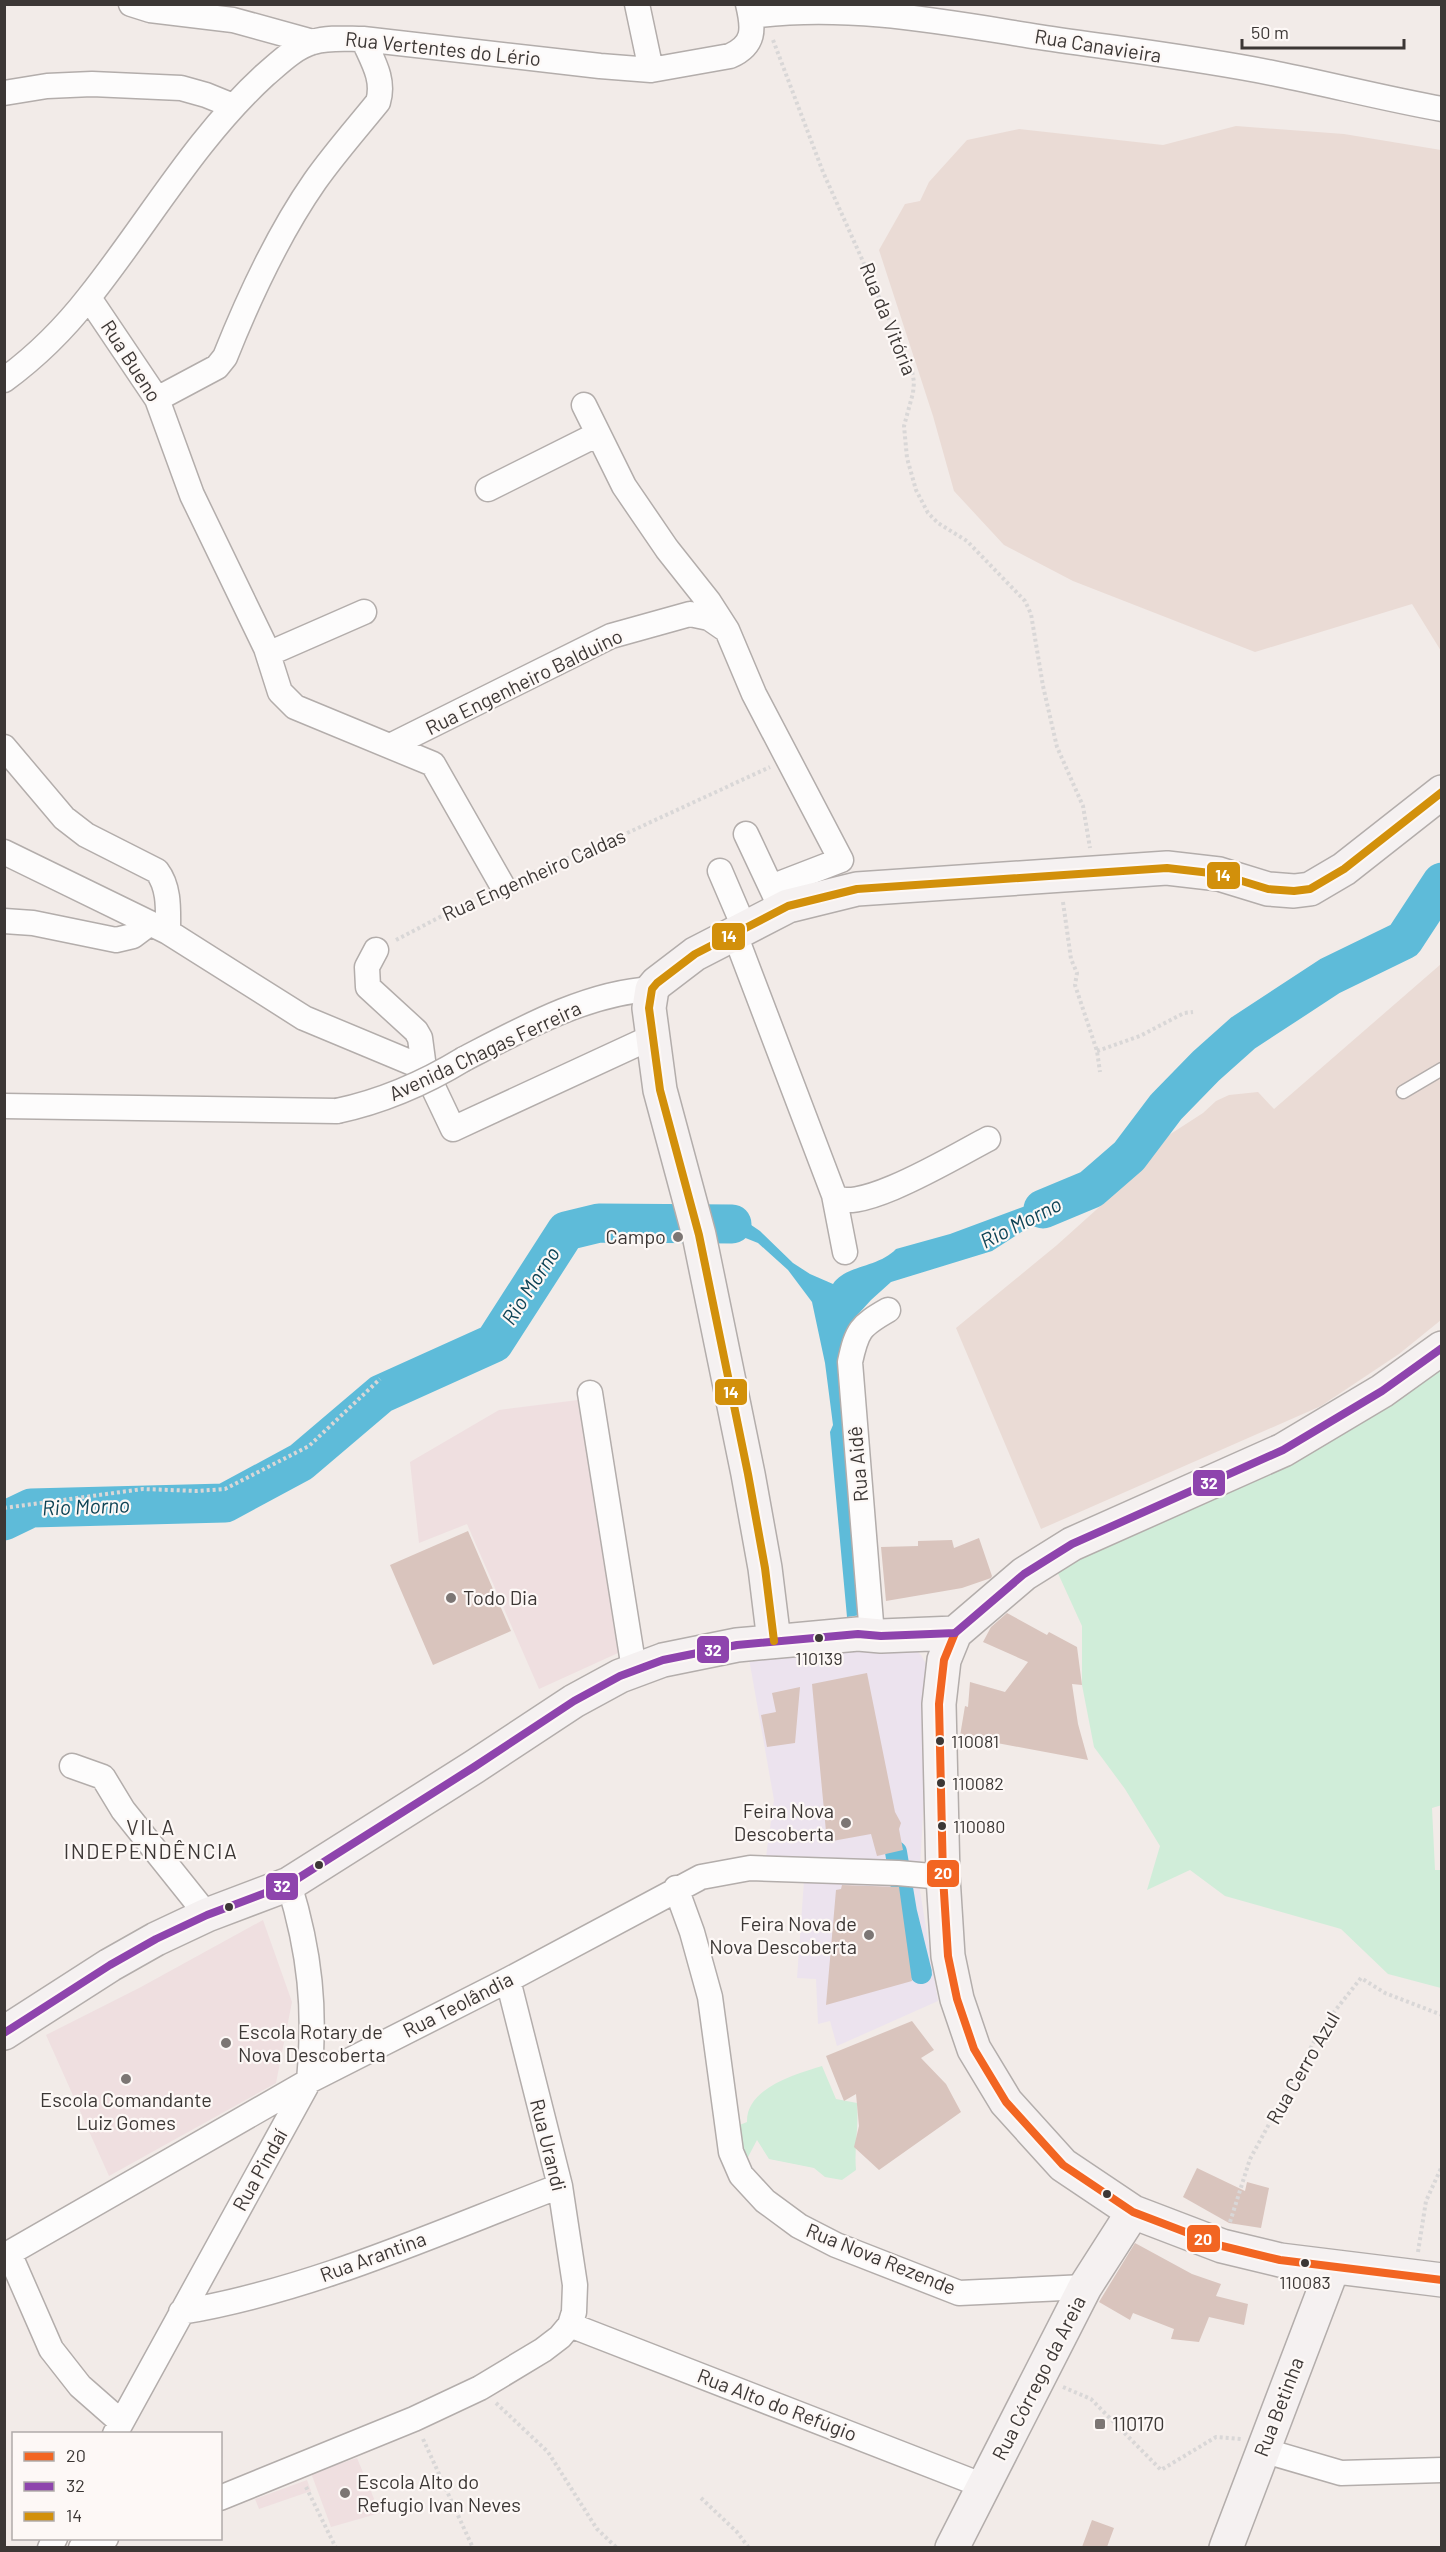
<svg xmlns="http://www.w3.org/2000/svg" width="1446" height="2552" font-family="Barlow,sans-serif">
<rect width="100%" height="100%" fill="#f2ebe8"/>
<path fill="#ece3ee" d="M910,1645L921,1655L931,1673L919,1885L938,2001L837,2046L830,2021L818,2024L816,1979L797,1978L804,1881L763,1878L774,1800L748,1653Z"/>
<path fill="#eadbd5" d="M1236,126L1344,134L1441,150V651L1412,604L1255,652L1073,581L1004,545L954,491L933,416L879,250L905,204L920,201L929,182L967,140L1019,129L1163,145Z
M1441,964V1320L1399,1354L1321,1406L1041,1529L956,1328L1057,1245L1106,1201L1101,1195L1138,1155L1203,1113L1216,1101L1229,1095L1258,1092L1274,1109Z"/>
<path fill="#efdfe0" d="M578,1400L618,1653L539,1689L467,1524L419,1543L410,1462L499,1410Z
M263,1920L292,2002L276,2083L109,2176L46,2035L141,1987Z
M357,2458L380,2513L331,2527L311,2473Z
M307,2480L311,2491L259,2509L255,2499Z"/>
<path fill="#d0edd9" d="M1441,1363L1442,1805L1432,1808L1435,1870H1441V1988L1388,1974L1341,1929L1225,1896L1190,1870L1147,1890L1160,1846L1125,1789L1094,1747L1082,1685V1626L1056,1569Z
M822,2066L836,2099L857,2103C859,2126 854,2147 856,2170L842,2180L825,2177L814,2168L769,2159L757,2140L747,2159L736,2139L737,2126L747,2122C746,2088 796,2074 822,2066Z"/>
<path fill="#5ebbd9" d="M1085,1184L1096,1193L1049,1222L1026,1229L992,1251L891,1282L871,1300L850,1323L843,1358L861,1615L847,1617L830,1432L833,1425L825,1363L812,1302L788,1270L758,1243L738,1235L711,1231L708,1208L732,1212L760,1231L793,1263L810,1274L833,1284C845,1265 878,1268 896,1249L950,1234Z"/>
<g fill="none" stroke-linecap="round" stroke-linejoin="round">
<path stroke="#5ebbd9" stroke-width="22" d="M896,1852L906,1912L921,1973"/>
<path stroke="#5ebbd9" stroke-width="39" d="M1043,1209L1091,1189L1129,1156L1166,1107L1206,1066L1243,1033L1330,976L1404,940L1442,882
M4,1521L31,1508L225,1503L301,1462L381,1394L494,1343L566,1231L599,1223L732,1224"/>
</g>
<path fill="#d9c4bd" d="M468,1531L511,1631L433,1665L390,1565Z
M979,1538L992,1576L991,1578L962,1588L886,1601L881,1547L918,1546V1541L952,1540L954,1548Z
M1007,1613L1047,1635L1049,1632L1077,1647L1082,1685L1072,1684L1078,1724L1088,1760L960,1736L965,1706L968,1707L970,1682L1005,1692L1028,1662L983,1642L991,1627Z
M867,1673L895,1812L901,1823L899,1829L903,1850L877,1856L871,1834L827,1842L812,1684Z
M800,1687L795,1743L767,1747L761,1715L776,1712L772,1693Z
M842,1885L899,1887L912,1981L826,2005L836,1890L841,1889Z
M912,2021L934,2050L921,2058L946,2084L961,2112L879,2170L854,2147L859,2126L856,2094L844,2101L826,2056Z
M1197,2168L1245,2191L1247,2182L1269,2188L1261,2228L1229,2223L1183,2197Z
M1135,2243L1192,2274L1221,2284L1216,2296L1248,2304L1244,2325L1209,2317L1199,2342L1171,2339L1174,2329L1133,2313L1130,2320L1099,2302Z
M1092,2520L1114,2528L1107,2547H1082Z"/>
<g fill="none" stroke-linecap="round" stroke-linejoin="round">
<g stroke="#b3adab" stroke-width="15">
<path id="lane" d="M1403,1092L1442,1069"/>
</g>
<g stroke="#b3adab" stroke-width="27">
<path id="street" d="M131,4L150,10L233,20L313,42
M637,4L651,70
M751,16C847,3 944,22 1039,37C1118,49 1199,58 1277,74C1332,85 1386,99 1442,109
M4,93L47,86L92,84L181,88L206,95L233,106
M89,298L157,399L192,495L266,648L280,692L295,707L433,764L502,885
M4,380C37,356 64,329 89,297C148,223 195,139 265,75C279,63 295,47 313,42C329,37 347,39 363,39L600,66L651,70L730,56C755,45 754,29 748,4
M157,399L217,367L225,357C249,297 278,234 315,181C334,154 357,128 378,102C385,79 372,60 363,39
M584,405L624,486L667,549L709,602L727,630L754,694L841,860L771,887
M488,489L598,434
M268,654L364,612
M390,746L611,636L690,614L709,618L725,629
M4,747L64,818L86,835L157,871C170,888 168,911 168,932L304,1018L424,1068
M746,834L777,900
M4,852L168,932
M720,871L744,927
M4,921L33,923L116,940L133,936L149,924
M734,932L834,1195L845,1252
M376,950L367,967L368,987L416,1031L420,1038L424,1068L453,1129L652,1037
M464,1059C522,1029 586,993 652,989
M4,1106L337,1111
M834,1195C853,1219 964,1151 988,1139
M590,1393L634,1669
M872,1635L850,1362C857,1330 860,1326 888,1310
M72,1766L103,1777L123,1810L207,1915
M676,1888L692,1932L710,1997L731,2152L741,2175L765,2201L799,2226L836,2245L959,2293L1085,2287
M9,2253L51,2349L80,2386L121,2422
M4,2256L309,2081L508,1980L701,1877L750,1868L898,1873L943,1877
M181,2312C313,2290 436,2233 560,2186
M570,2325L984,2486
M115,2434L309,2081C316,2010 310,1952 289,1884
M1262,2450L1341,2473L1442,2470
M220,2498L414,2419L480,2388L543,2350L560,2337L570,2325L574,2312L575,2285L560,2186L508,1980
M50,2548L55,2538
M81,2548L106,2538"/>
</g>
<g stroke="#b3adab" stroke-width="36">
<path id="secondary" d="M955,1633L944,1660L939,1704L943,1877L948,1956L957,1999L974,2049L1006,2102L1063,2165L1133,2212L1222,2246L1280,2260L1442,2280
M774,1641L765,1568L748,1474L699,1235L660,1090L649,1008L652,989L657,983L695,954L788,906L857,889L1167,868L1219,874L1268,889L1294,891L1310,889L1344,869L1442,792
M4,2033L110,1965L156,1939L207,1915L289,1884L474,1767L574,1701L620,1676L663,1660L737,1645L858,1634L881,1636L955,1633L1024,1574L1072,1544L1283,1450L1382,1391L1442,1348
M952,2548L1085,2287L1133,2212
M1226,2548L1333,2267"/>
</g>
<path stroke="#d9d7d7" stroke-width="4" stroke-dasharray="3 3" stroke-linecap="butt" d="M773,40L823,172L912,371L914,382L913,393L904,426L907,458L916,490L928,513L938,523L967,541L1025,601L1031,614L1043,686L1057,747L1083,806L1090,848
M522,877L612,840L770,767
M1063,902L1071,959L1077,973L1075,985L1097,1051L1100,1072
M396,940L482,895
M1097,1051L1140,1036L1184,1013L1193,1012
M4,1508L143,1489L197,1491L225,1489L309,1446L380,1379
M1230,2222L1250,2159L1322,2027L1361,1978L1385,1993L1442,2015
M1418,2252L1426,2201L1442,2166
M1063,2387L1091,2399L1161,2470L1216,2437L1241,2439
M496,2403L548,2452L597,2529L617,2548
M423,2439L473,2548
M306,2487L336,2548
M701,2498L737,2532L749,2548"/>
<use href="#lane" stroke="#fdfcfc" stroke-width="12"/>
<use href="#street" stroke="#fdfcfc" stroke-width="24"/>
<use href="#secondary" stroke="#f5f1f1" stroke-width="33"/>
<g stroke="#b3adab" stroke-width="27" stroke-linecap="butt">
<path id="street-bridge" d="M337,1111C384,1101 423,1084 464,1059"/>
</g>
<use href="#street-bridge" stroke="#fdfcfc" stroke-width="24"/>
<g stroke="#fdf8f6" stroke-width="12">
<path id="bus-1" d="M955,1633L944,1660L939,1704L943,1877L948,1956L957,1999L974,2049L1006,2102L1063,2165L1133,2212L1222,2246L1280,2260L1442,2280"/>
</g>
<g stroke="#fdf8f6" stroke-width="12">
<path id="bus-2" d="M4,2033L110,1965L156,1939L207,1915L289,1884L474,1767L574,1701L620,1676L663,1660L737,1645L858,1634L881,1636L955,1633L1024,1574L1072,1544L1283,1450L1382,1391L1442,1348"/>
</g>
<g stroke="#fdf8f6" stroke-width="12">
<path id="bus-3" d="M774,1641L765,1568L748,1474L699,1235L660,1090L649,1008L652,989L657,983L695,954L788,906L857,889L1167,868L1219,874L1268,889L1294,891L1310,889L1344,869L1442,792"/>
</g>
<use href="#bus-1" stroke="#f26522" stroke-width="8"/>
<use href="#bus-2" stroke="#8e44ad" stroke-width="8"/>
<use href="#bus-3" stroke="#d2900b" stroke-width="8"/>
</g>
<g fill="#7c7674" stroke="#fdf8f6" stroke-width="2">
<circle cx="678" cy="1237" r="6"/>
<circle cx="451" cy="1598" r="6"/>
<circle cx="846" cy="1823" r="6"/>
<circle cx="869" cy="1935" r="6"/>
<circle cx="226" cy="2043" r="6"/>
<circle cx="126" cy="2079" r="6"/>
<rect x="1094" y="2418" width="12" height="12" rx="3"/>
<circle cx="345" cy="2493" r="6"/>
</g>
<g fill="#3c3735" stroke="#fdf8f6" stroke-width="2">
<circle cx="819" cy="1638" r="5"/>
<circle cx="940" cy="1741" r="5"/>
<circle cx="941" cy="1783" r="5"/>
<circle cx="942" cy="1826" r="5"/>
<circle cx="319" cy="1865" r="5"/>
<circle cx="229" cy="1907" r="5"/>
<circle cx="1107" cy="2194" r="5"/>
<circle cx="1305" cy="2263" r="5"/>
</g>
<g text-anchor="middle" stroke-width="4.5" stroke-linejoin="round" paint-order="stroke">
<g font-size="18" fill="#3c3735" stroke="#fdf8f6" text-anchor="start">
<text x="819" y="1665" text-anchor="middle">110139</text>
<text x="951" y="1748">110081</text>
<text x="952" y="1790">110082</text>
<text x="953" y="1833">110080</text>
<text x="1305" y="2289" text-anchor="middle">110083</text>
</g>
<g font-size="20" fill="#3c3735" stroke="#fdf8f6">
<text transform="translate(1098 46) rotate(9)" y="7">Rua Canavieira</text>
<text transform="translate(443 49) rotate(6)" y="7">Rua Vertentes do Lério</text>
<text transform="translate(888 319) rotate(68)" y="7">Rua da Vitória</text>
<text transform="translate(131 361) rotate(57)" y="7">Rua Bueno</text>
<text transform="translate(524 682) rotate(-26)" y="7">Rua Engenheiro Balduino</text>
<text transform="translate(534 875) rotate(-24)" y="7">Rua Engenheiro Caldas</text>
<text transform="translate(485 1051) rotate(-25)" y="7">Avenida Chagas Ferreira</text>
<text transform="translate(858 1464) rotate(-95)" y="7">Rua Aidê</text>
<text transform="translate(458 2005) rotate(-27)" y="7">Rua Teolândia</text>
<text transform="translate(1303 2068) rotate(-60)" y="7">Rua Cerro Azul</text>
<text transform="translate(548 2145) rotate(76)" y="7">Rua Urandi</text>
<text transform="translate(260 2170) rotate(-61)" y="7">Rua Pindaí</text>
<text transform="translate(373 2257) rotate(-20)" y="7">Rua Arantina</text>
<text transform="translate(881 2259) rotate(22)" y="7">Rua Nova Rezende</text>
<text transform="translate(1039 2378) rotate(-63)" y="7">Rua Córrego da Areia</text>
<text transform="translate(777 2405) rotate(21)" y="7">Rua Alto do Refúgio</text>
<text transform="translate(1279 2407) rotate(-69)" y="7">Rua Betinha</text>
</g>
<g font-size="20" fill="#3c3735" stroke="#fdf8f6" text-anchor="start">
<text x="666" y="1244" text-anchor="end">Campo</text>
<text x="463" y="1605">Todo Dia</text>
<text x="834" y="1818" text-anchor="end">Feira Nova<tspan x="834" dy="23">Descoberta</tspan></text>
<text x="857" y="1931" text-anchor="end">Feira Nova de<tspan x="857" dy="23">Nova Descoberta</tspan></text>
<text x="238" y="2039">Escola Rotary de<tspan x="238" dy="23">Nova Descoberta</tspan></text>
<text x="126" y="2107" text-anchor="middle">Escola Comandante<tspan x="126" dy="23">Luiz Gomes</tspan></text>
<text x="1112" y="2431">110170</text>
<text x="357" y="2489">Escola Alto do<tspan x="357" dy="23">Refugio Ivan Neves</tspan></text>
</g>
<g font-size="21" font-style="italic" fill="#0e4355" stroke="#fdf8f6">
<text transform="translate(1021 1223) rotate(-27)" y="7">Rio Morno</text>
<text transform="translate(531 1286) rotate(-57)" y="7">Rio Morno</text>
<text transform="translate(86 1507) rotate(-2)" y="7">Rio Morno</text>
</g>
<g font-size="21" letter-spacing="1.5" fill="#3c3735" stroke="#fdf8f6">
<text x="151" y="1835">VILA<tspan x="151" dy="24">INDEPENDÊNCIA</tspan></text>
</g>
</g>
<g stroke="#fdf8f6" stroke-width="2">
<rect x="1206" y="861" width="35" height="29" rx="6" fill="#d2900b"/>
<rect x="711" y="922" width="35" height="29" rx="6" fill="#d2900b"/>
<rect x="714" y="1378" width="34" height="28" rx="6" fill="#d2900b"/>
<rect x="1192" y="1469" width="34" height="28" rx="6" fill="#8e44ad"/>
<rect x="696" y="1635" width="34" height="29" rx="6" fill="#8e44ad"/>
<rect x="926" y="1859" width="34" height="29" rx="6" fill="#f26522"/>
<rect x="265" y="1872" width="34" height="29" rx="6" fill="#8e44ad"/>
<rect x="1186" y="2224" width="35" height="29" rx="6" fill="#f26522"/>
</g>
<g font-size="16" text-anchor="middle" font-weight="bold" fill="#fff">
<text x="1223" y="881">14</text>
<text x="729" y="942">14</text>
<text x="731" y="1398">14</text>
<text x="1209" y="1489">32</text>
<text x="713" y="1656">32</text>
<text x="943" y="1879">20</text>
<text x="282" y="1892">32</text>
<text x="1203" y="2245">20</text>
</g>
<rect width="1446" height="2552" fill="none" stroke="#3c3735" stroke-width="12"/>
<rect x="12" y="2432" width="210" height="108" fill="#fdf8f6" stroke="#b0aba9" stroke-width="1.5"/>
<rect x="24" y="2452" width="30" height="9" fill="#f26522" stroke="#b0aba9" stroke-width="1.5"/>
<text x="66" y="2462" font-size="18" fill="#3c3735">20</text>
<rect x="24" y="2482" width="30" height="9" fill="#8e44ad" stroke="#b0aba9" stroke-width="1.5"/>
<text x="66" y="2492" font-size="18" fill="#3c3735">32</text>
<rect x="24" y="2512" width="30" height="9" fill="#d2900b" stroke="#b0aba9" stroke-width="1.5"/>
<text x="66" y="2522" font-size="18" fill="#3c3735">14</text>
<path d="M1242 39v9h162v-9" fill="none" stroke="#3c3735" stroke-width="3"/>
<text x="1251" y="39" font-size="18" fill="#3c3735" stroke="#fdf8f6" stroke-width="4.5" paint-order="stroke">50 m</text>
</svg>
